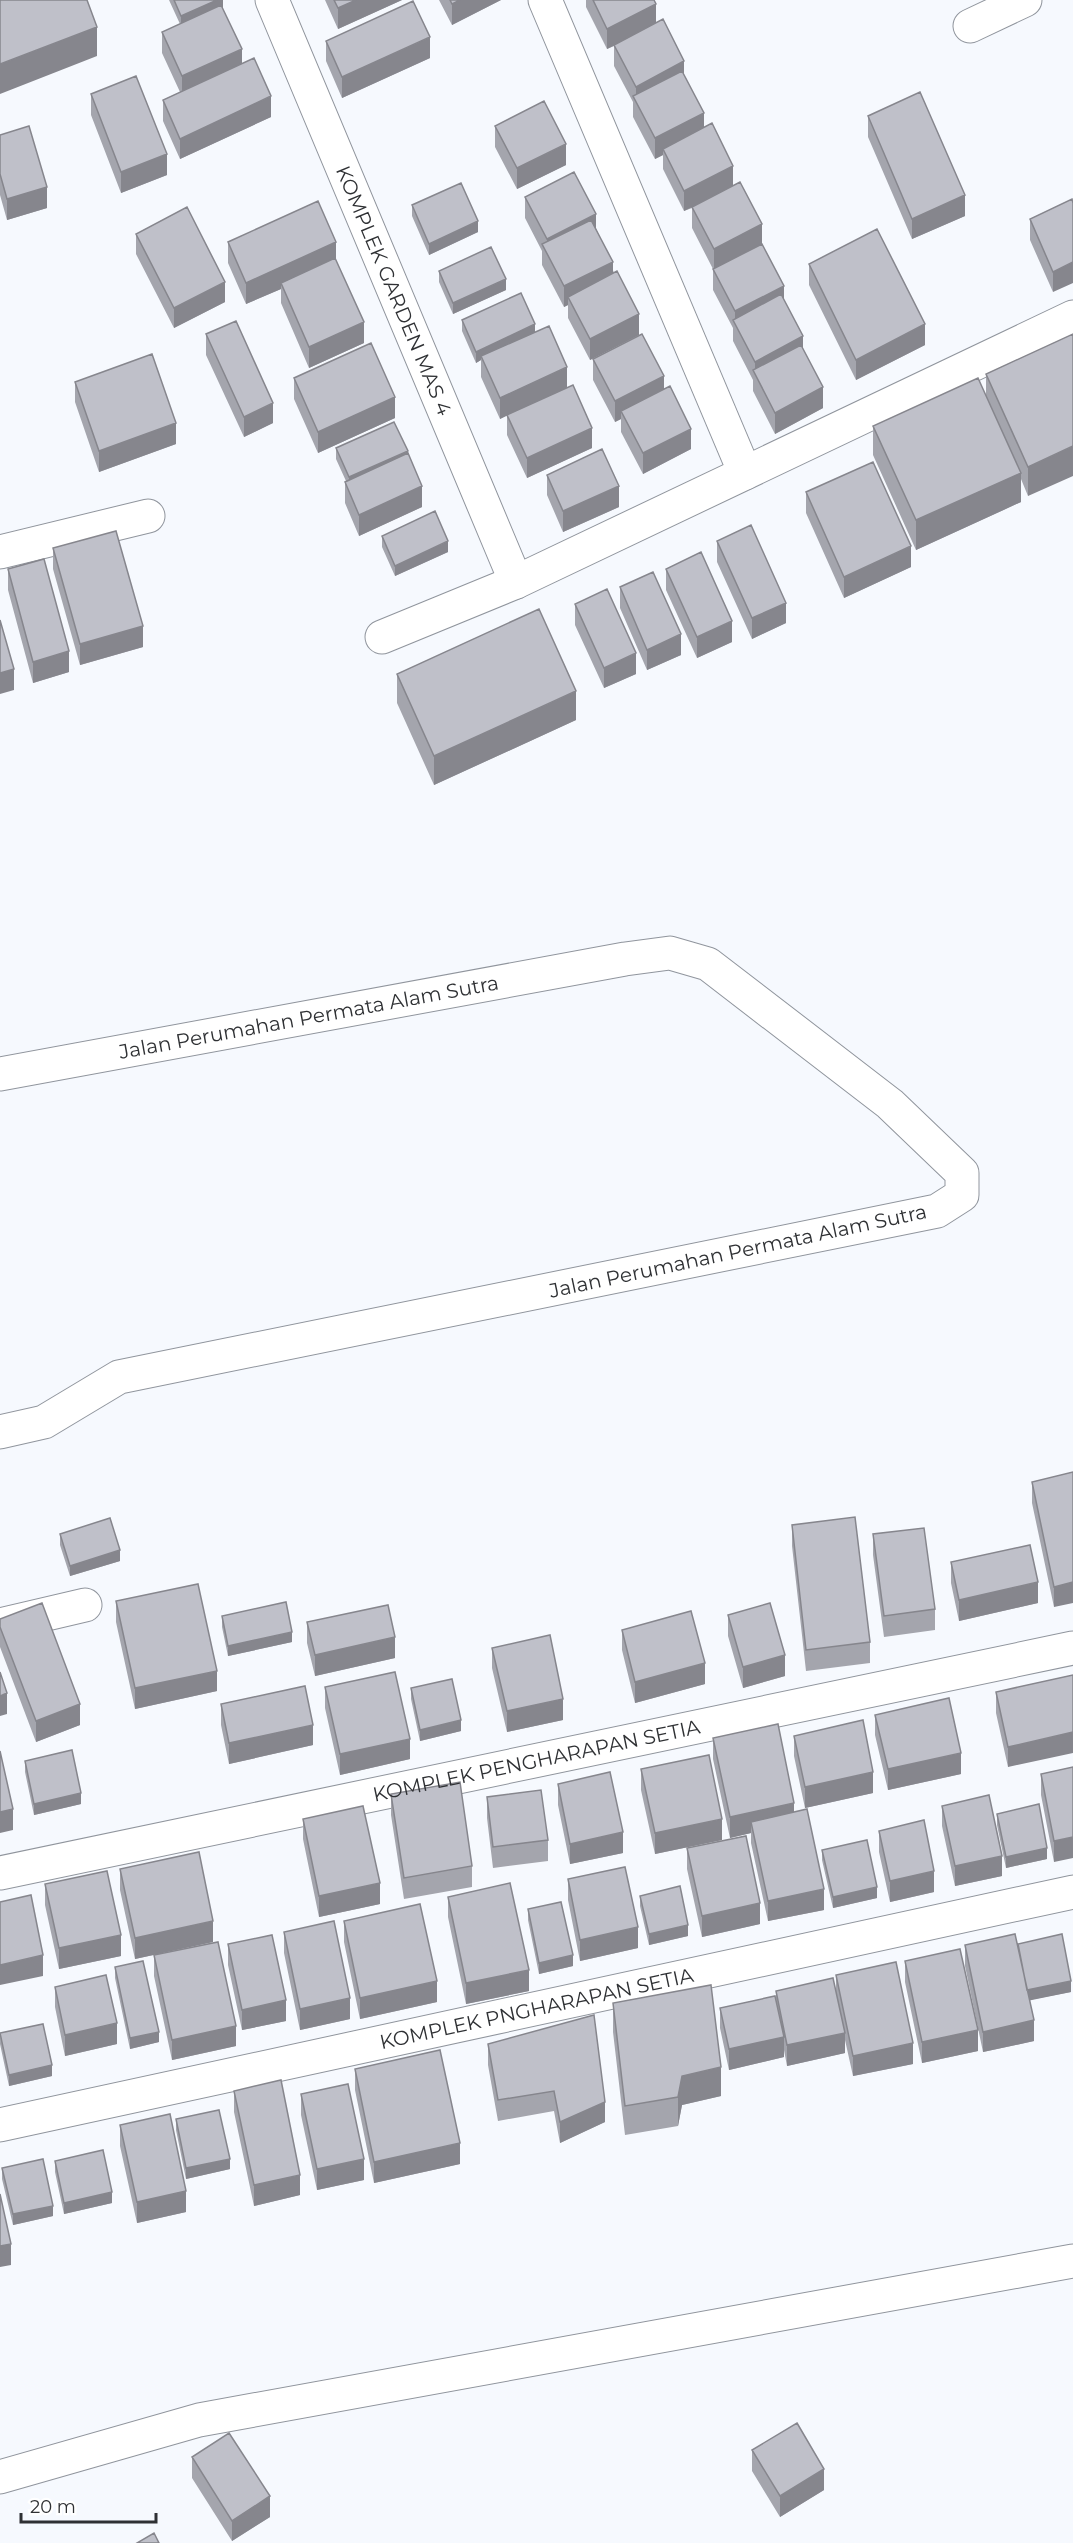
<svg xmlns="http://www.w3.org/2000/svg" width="1073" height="2543" font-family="Montserrat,sans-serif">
<rect width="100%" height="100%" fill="#f6f9fe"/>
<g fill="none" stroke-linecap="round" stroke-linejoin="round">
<g stroke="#90959d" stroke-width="35">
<g id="minor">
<path id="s1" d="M272,0L516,582"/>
<path d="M545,0L745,473"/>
<path d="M970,26L1025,0"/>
<path d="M0,552L148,516"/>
<path d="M382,637L516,582L1073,317"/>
<path id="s2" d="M0,1074L625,959L670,953L708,964L890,1104L962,1173V1195L937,1211L119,1377L44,1422L0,1432"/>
<path d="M0,1625L85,1605"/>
<path id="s3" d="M0,1873L1073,1648"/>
<path id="s4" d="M0,2125L1073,1892"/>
<path d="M0,2477L199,2420L1073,2261"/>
</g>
</g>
<use href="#minor" stroke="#fff" stroke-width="33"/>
</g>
<path fill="#a4a5ad" d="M169,0H223V8H222L242,63L271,117L180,159L163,121V100L180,92L162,53V32L180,24Z
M325,0H402L338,29Z
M439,0H501L452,25Z
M586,0H654L656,22L684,75L704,127L762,244L803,349L823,408L775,434L753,391V380L733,341V328L713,290V269L692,228V208L684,211L663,169V155L655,159L633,117V102L614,66V46L607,49L586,7Z
M326,41L430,58L342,98L326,61Z
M91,94L167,175L121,193L91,115Z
M868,116L965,216L912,239L868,137Z
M495,126L566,165L517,189L495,147Z
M0,135L47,208L7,220L0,195Z
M525,197L596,228L639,335L590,360L568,318V305L564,307L542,265V251L525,218Z
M1072,199L1053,292L1030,240V219Z
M412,205L478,232L429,255L412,216Z
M136,234L225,302L174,328L136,254Z
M228,242L336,260L364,343L309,368L281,303V289L246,304L228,263Z
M809,264L925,345L856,380L809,285Z
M439,271L506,290L453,314L439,282Z
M462,320L535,332L567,387L592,448L527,478L507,435V415L500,419L481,377V360L476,363L462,331Z
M206,334L273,423L244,437L206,355Z
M1073,334L1028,496L1021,479V502L916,550L873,455V426L986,396V374Z
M593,359L664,389L691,449L643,474L621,432V419L615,422L593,380Z
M294,378L395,418L318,453L294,399Z
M75,382L176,444L99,472L75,402Z
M336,448L408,453L422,507L359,536L345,503V482L346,481L336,459Z
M547,475L619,507L563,532L547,495Z
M806,492L911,567L844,598L806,513Z
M382,536L448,552L395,576L382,547Z
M717,541L786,623L752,639L717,562Z
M53,548L143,647L80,665L53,569Z
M8,569L69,672L33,683L8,590Z
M666,569L732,642L697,658L666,590Z
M620,587L681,655L647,670L620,608Z
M575,604L636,674L604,688L575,625Z
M397,674L576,720L434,785L397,703Z
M1073,1472L1054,1607L1032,1503V1482Z
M792,1525L870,1642V1663L806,1671L792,1546Z
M60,1534L120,1561L70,1576L60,1545Z
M873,1534L935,1609V1630L884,1637L873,1555Z
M951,1562L1038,1603L959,1621L951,1583Z
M116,1601L217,1691L135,1709L116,1622Z
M728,1615L785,1676L743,1688L728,1636Z
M222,1616L292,1642L228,1656L222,1627Z
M0,1619L80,1725L36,1742L0,1647Z
M307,1622L395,1658L315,1676L307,1643Z
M622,1630L705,1684L635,1703L622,1650Z
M492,1648L563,1720L507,1732L492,1668Z
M1073,1675L1008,1767L996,1713V1692Z
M325,1687L410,1759L340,1775L325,1708Z
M411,1688L461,1731L420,1741L411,1699Z
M221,1704L313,1745L229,1764L221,1725Z
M875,1715L961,1774L888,1790L875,1735Z
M794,1736L873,1793L805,1808L794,1756Z
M713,1738L794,1812L824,1910L768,1921L751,1843V1833L730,1838L713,1759Z
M25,1761L81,1804L34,1815L25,1772Z
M1073,1767L1054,1862L1041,1795V1774Z
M641,1769L722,1840L655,1854L641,1790Z
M558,1784L623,1853L570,1864L558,1805Z
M391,1794L472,1866V1887L404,1899L391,1815Z
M487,1797L548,1840V1861L493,1868L487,1818Z
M942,1806L1002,1876L955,1886L942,1826Z
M997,1814L1047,1859L1006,1868L997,1825Z
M303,1819L380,1904L319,1917L303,1839Z
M879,1831L934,1892L890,1902L879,1852Z
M687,1848L760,1924L702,1937L687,1869Z
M822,1850L877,1898L833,1908L822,1860Z
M120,1869L213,1942L135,1959L120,1890Z
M568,1879L638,1948L580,1961L568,1900Z
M45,1884L121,1956L59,1969L45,1905Z
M640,1896L688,1936L649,1945L640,1906Z
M448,1897L529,1991L466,2004L448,1917Z
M528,1909L573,1966L539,1974L528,1920Z
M344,1921L437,2002L360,2019L344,1942Z
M284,1932L350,2019L300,2030L284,1953Z
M228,1944L286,2021L242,2030L228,1965Z
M1018,1944L1071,1992L1029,2000L1034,2041L983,2052L965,1966V1945Z
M154,1955L236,2046L172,2060L154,1976Z
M905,1961L978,2051L922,2063L905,1982Z
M115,1967L159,2042L130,2049L115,1978Z
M836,1975L913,2064L853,2076L845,2040V2053L787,2066L784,2050V2057L729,2070L720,2028V2008L776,1998V1991L836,1989Z
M55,1987L117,2044L65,2056L55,2007Z
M613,2003L721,2096L682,2105L678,2126L625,2135L613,2032Z
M0,2033L52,2076L9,2086L0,2044Z
M488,2044L605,2122L560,2143L554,2111L498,2121L488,2065Z
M355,2069L460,2164L374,2183L355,2090Z
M234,2091L300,2195L254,2206L234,2112Z
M301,2094L364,2180L317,2190L301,2115Z
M176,2119L230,2169L186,2179L176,2130Z
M120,2125L186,2212L137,2223L120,2146Z
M55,2161L112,2203L64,2214L55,2172Z
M2,2168L53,2216L13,2225L2,2179Z
M752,2450L824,2490L780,2517L752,2471Z
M192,2457L270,2517L232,2541L192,2478Z"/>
<path fill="#86868d" d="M217,0H223V8L181,27V16Z
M356,0H402L338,29V8Z
M460,0H501L452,25V4Z
M656,4V25L607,49V29Z
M97,27V56L0,94V64Z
M430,37V58L342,98V77Z
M242,49V70L182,97V76Z
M684,61V82L636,102V87Z
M271,96V117L180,159V139Z
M704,113V133L663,149V155L655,159V138Z
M566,144V165L517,189V168Z
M167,154V175L121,193V172Z
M733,166V187L684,211V191Z
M47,187V208L7,220V199Z
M965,195V216L912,239V219Z
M596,214V234L547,253V239Z
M478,221V232L429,255V244Z
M762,224V244L714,270V249Z
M336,242V263L281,283V289L246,304V283Z
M613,262V283L568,297V305L564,307V286Z
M1073,262V283L1053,292V272Z
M506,279V290L453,314V303Z
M225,282V302L174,328V308Z
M784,286V307L735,324V311Z
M639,314V335L590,360V339Z
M364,322V343L309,368V347Z
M535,324V335L481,356V360L476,363V352Z
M925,324V345L856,380V360Z
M803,336V357L755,373V362Z
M567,367V388L500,419V398Z
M664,376V397L621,411V419L615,422V401Z
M823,387V408L775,434V413Z
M395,397V418L318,453V432Z
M273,403V423L244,437V417Z
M176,423V444L99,472V451Z
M592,428V448L527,478V458Z
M691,429V449L643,474V453Z
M1073,446V476L1028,496V467Z
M408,451V462L349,488V477Z
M1021,473V502L916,550V520Z
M422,486V507L359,536V515Z
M619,486V507L563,532V511Z
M448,541V552L395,576V566Z
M911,546V567L844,598V577Z
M786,603V623L752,639V618Z
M732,621V642L697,658V637Z
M143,626V647L80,665V644Z
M681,634V655L647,670V650Z
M69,651V672L33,683V662Z
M636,653V674L604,688V668Z
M14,669V690L0,694V673Z
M576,691V720L434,785V756Z
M120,1550V1561L70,1576V1566Z
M1038,1582V1603L959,1621V1600Z
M1073,1582V1603L1054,1607V1587Z
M292,1632V1642L228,1656V1646Z
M395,1637V1658L315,1676V1655Z
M785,1655V1676L743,1688V1667Z
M705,1663V1684L635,1703V1682Z
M217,1671V1691L135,1709V1688Z
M7,1693V1714L0,1716V1696Z
M563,1699V1720L507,1732V1711Z
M80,1704V1725L36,1742V1721Z
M461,1720V1731L420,1741V1730Z
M313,1725V1745L229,1764V1743Z
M1073,1732V1753L1008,1767V1747Z
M410,1739V1759L340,1775V1754Z
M961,1753V1774L888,1790V1769Z
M873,1772V1793L805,1808V1787Z
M81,1793V1804L34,1815V1804Z
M794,1803V1824L751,1822V1833L730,1838V1817Z
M13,1809V1830L0,1833V1812Z
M722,1819V1840L655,1854V1833Z
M623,1832V1853L570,1864V1844Z
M1073,1837V1858L1054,1862V1841Z
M1047,1848V1859L1006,1868V1857Z
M1002,1856V1876L955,1886V1866Z
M934,1871V1892L890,1902V1881Z
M380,1883V1904L319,1917V1896Z
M877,1887V1898L833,1908V1897Z
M824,1889V1910L768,1921V1901Z
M760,1903V1924L702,1937V1916Z
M213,1921V1942L135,1959V1938Z
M688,1925V1936L649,1945V1934Z
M638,1927V1948L580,1961V1940Z
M121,1935V1956L59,1969V1948Z
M43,1955V1976L0,1985V1965Z
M573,1955V1966L539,1974V1963Z
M529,1970V1991L466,2004V1983Z
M437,1981V2002L360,2019V1998Z
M1071,1981V1992L1027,2001V1990Z
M350,1998V2019L300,2030V2009Z
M286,2000V2021L242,2030V2010Z
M1034,2020V2041L983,2052V2032Z
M117,2023V2044L65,2056V2035Z
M236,2026V2046L172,2060V2040Z
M978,2030V2051L922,2063V2042Z
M159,2032V2042L130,2049V2038Z
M845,2033V2053L787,2066V2045Z
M784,2037V2057L729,2070V2049Z
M913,2043V2064L853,2076V2056Z
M52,2065V2076L9,2086V2075Z
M721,2067V2096L682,2105L678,2126V2097L682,2076Z
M605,2102V2122L560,2143V2122Z
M460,2143V2164L374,2183V2162Z
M230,2159V2169L186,2179V2168Z
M364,2159V2180L317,2190V2169Z
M300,2175V2195L254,2206V2185Z
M186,2191V2212L137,2223V2202Z
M112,2192V2203L64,2214V2203Z
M53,2206V2216L13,2225V2214Z
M11,2244V2265L0,2267V2246Z
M824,2469V2490L780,2517V2496Z
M270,2496V2517L232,2541V2521Z"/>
<path fill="#bfc0c9" stroke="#86868d" stroke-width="1.5" d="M0,0H87L97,27L0,64Z
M174,0H217L181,16Z
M334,0H356L338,8Z
M450,0H460L452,4Z
M593,0H654L656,4L607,29Z
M413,1L430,37L342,77L326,41Z
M221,5L242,49L182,76L162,32Z
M663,19L684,61L636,87L614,45Z
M254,58L271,96L180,139L163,100Z
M682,71L704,113L655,138L633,96Z
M136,76L167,154L121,172L91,94Z
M920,92L965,195L912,219L868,116Z
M544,101L566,144L517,168L495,126Z
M712,123L733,166L684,191L663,149Z
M29,126L47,187L7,199L0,174V135Z
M574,172L596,214L547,239L525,197Z
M740,182L762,224L714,249L692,207Z
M461,183L478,221L429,244L412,205Z
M1072,199L1073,203V262L1053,272L1030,219Z
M318,201L336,242L246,283L228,242Z
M187,207L225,282L174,308L136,234Z
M591,220L613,262L564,286L542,244Z
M877,229L925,324L856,360L809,264Z
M762,244L784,286L735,311L713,269Z
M491,247L506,279L453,303L439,271Z
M335,258L364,322L309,347L281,283Z
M617,271L639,314L590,339L568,297Z
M521,293L535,324L476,352L462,320Z
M781,294L803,336L755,362L733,320Z
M236,321L273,403L244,417L206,334Z
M549,326L567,367L500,398L481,356Z
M642,334L664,376L615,401L593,359Z
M1073,334V446L1028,467L986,374Z
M371,343L395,397L318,432L294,378Z
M801,345L823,387L775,413L753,370Z
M152,354L176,423L99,451L75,382Z
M978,378L1021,473L916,520L873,426Z
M573,385L592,428L527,458L507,415Z
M670,386L691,429L643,453L621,411Z
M394,422L408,451L349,477L336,448Z
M602,449L619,486L563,511L547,475Z
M408,453L422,486L359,515L345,482Z
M873,462L911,546L844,577L806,492Z
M435,511L448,541L395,566L382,536Z
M751,525L786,603L752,618L717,541Z
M116,531L143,626L80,644L53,548Z
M701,552L732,621L697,637L666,569Z
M44,559L69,651L33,662L8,569Z
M653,572L681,634L647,650L620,587Z
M607,589L636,653L604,668L575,604Z
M539,609L576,691L434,756L397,674Z
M0,620L14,669L0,673Z
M1073,1472V1582L1054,1587L1032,1482Z
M855,1517L870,1642L806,1650L792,1525Z
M110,1518L120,1550L70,1566L60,1534Z
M924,1528L935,1609L884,1616L873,1534Z
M1030,1545L1038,1582L959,1600L951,1562Z
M198,1584L217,1671L135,1688L116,1601Z
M286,1602L292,1632L228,1646L222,1616Z
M42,1603L80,1704L36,1721L0,1627V1619Z
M770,1603L785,1655L743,1667L728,1615Z
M388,1605L395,1637L315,1655L307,1622Z
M691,1611L705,1663L635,1682L622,1630Z
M550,1635L563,1699L507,1711L492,1648Z
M0,1672L7,1693L0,1696Z
M395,1672L410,1739L340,1754L325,1687Z
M1073,1675V1732L1008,1747L996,1692Z
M452,1679L461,1720L420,1730L411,1688Z
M305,1686L313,1725L229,1743L221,1704Z
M949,1698L961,1753L888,1769L875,1715Z
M863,1720L873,1772L805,1787L794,1736Z
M778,1724L794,1803L730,1817L713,1738Z
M72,1750L81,1793L34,1804L25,1761Z
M0,1751L13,1809L0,1812Z
M709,1755L722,1819L655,1833L641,1769Z
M1073,1767V1837L1054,1841L1041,1774Z
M610,1772L623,1832L570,1844L558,1784Z
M460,1782L472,1866L404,1878L391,1794Z
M541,1790L548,1840L493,1847L487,1797Z
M989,1795L1002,1856L955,1866L942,1806Z
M1039,1804L1047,1848L1006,1857L997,1814Z
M363,1806L380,1883L319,1896L303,1819Z
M807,1809L824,1889L768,1901L751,1822Z
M924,1820L934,1871L890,1881L879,1831Z
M746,1836L760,1903L702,1916L687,1848Z
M867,1840L877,1887L833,1897L822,1850Z
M199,1852L213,1921L135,1938L120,1869Z
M625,1867L638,1927L580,1940L568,1879Z
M107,1871L121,1935L59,1948L45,1884Z
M510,1883L529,1970L466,1983L448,1897Z
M680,1886L688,1925L649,1934L640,1896Z
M31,1895L43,1955L0,1965V1902Z
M561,1902L573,1955L539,1963L528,1909Z
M420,1904L437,1981L360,1998L344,1921Z
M334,1921L350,1998L300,2009L284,1932Z
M1015,1934L1034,2020L983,2032L965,1945Z
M1062,1934L1071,1981L1027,1990L1018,1944Z
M272,1935L286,2000L242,2010L228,1944Z
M218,1942L236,2026L172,2040L154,1955Z
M960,1949L978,2030L922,2042L905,1961Z
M143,1961L159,2032L130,2038L115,1967Z
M896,1962L913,2043L853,2056L836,1975Z
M106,1975L117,2023L65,2035L55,1987Z
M833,1978L845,2033L787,2045L776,1991Z
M711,1985L721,2067L682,2076L678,2097L625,2106L613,2003Z
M775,1996L784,2037L729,2049L720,2008Z
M594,2015L605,2102L560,2122L554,2091L498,2100L488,2044Z
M43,2024L52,2065L9,2075L0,2033Z
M440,2050L460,2143L374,2162L355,2069Z
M281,2080L300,2175L254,2185L234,2091Z
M348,2084L364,2159L317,2169L301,2094Z
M219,2110L230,2159L186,2168L176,2119Z
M170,2114L186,2191L137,2202L120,2125Z
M103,2150L112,2192L64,2203L55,2161Z
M43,2159L53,2206L13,2214L2,2168Z
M0,2194L11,2244L0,2246Z
M797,2423L824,2469L780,2496L752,2450Z
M229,2433L270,2496L232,2521L192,2457Z
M154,2533L159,2543H137Z"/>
<g text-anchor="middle" stroke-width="5" stroke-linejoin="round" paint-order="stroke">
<g font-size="20" fill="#2f3134" stroke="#fff">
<text dy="7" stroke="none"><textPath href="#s1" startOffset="315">KOMPLEK GARDEN MAS 4</textPath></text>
<text dy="7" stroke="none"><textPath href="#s2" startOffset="314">Jalan Perumahan Permata Alam Sutra</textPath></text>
<text transform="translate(738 1251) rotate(-12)" y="7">Jalan Perumahan Permata Alam Sutra</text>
<text dy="7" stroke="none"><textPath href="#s3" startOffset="548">KOMPLEK PENGHARAPAN SETIA</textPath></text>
<text dy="7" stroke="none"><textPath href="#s4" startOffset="549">KOMPLEK PNGHARAPAN SETIA</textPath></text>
</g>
</g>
<path d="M21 2513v9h135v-9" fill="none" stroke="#2f3134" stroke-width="3"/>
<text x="30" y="2513" font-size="18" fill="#2f3134" stroke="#ffffff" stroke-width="4.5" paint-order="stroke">20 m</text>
</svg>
